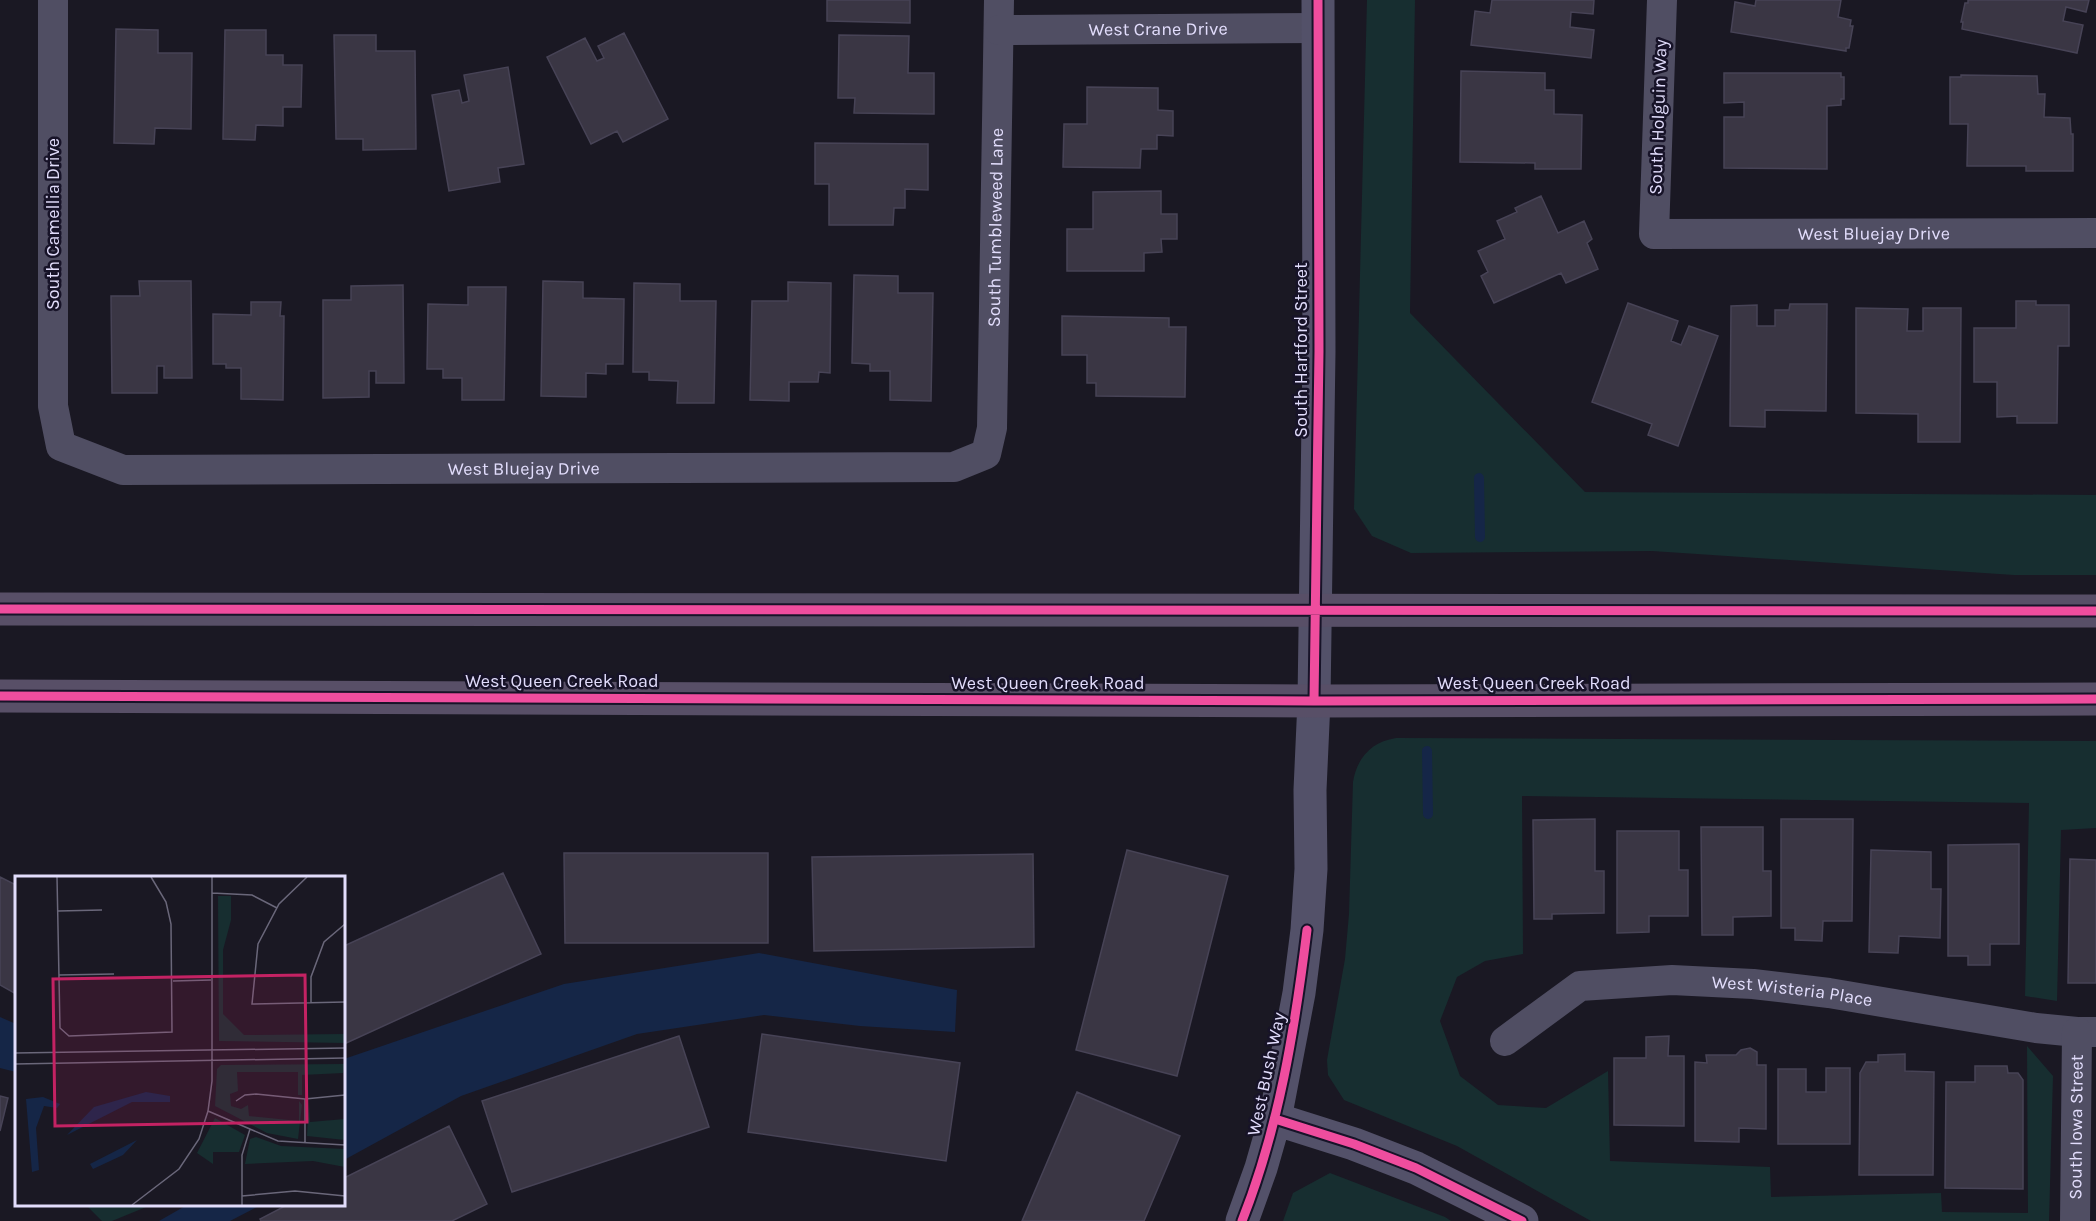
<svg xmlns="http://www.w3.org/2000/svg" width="2096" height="1221" font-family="Karla,sans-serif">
<rect width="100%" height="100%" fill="#1a1823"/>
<path fill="#172e30" d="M1367,0H1415L1410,313L1585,492L2096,495V575H2014L1652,551L1411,553L1372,536L1354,509Z
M1396,738L2096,741V828L2061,830L2057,1001L2025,996L2029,803L1522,796L1523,954L1485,961L1457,977L1440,1021L1460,1076L1498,1105L1546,1108L1608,1071L1610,1161L1770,1167L1771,1197L1941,1193L1942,1212L2028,1213L2027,1046L2053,1076L2049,1221H1591L1457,1146L1344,1100L1328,1075L1327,1060L1345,959L1349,914L1353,782C1357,758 1371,742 1396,738Z
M1330,1173L1445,1217L1451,1221H1283L1293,1193Z
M90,1205V1204L151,1205L112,1221H102L88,1207Z"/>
<path fill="#152647" d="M759,953L957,990L955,1032L860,1026L764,1015L637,1034L461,1096L344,1160V1059L564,984Z
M0,1017L16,1024V1072L0,1068Z
M187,1205V1204L261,1205L230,1221H159Z"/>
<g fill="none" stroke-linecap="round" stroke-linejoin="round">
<path stroke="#152647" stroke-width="10" d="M1479,478L1480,537
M1427,751L1428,814"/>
</g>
<path fill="#3a3644" stroke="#474356" stroke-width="1.5" d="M827,0H910V23L827,21Z
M1492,0H1594L1593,14L1571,12L1570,27L1594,30L1591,58L1471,45L1475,11L1490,13Z
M1756,0H1841L1838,17L1851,20L1850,26H1853L1849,48H1846V51L1731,32L1735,2L1755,6Z
M1968,0H2089L2086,12L2066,7L2063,21L2083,25L2077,53L1962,29L1963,22H1961L1965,3H1968Z
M116,29L158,30V53H192L191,129L155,128L154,144L114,143Z
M225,30H266V55H283V65H302L301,107H283V126L256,125L255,140L223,139Z
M624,33L668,119L623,142L617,131L591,144L547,57L585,38L597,61L604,58L598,46Z
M334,35H376V51H415L416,149L363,150V139H336Z
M839,35L909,36L908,73H934V114L854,113L855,98H838Z
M508,67L524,164L498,168L500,182L449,191L432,95L459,90L462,103L469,101L464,75Z
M1461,71L1545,73V90H1554V114L1582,115L1581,169H1535V163L1460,162Z
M1724,73H1841V77H1844V99H1841V105L1827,106V169L1724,168V117H1744V102L1724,103Z
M1961,75L2037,76L2038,94H2045L2044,117L2070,118L2071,134H2073V171H2026V166H1967L1968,124H1950V77H1961Z
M1087,87L1158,88V110L1173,111V136L1157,135V149H1141L1140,168L1063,167L1064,124H1087Z
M815,143L928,144V190L905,189V208H894L893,225H829V184H815Z
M1161,191V214H1177V239H1161L1162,252L1144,253V271H1067V229H1093V192Z
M1541,196L1558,233L1584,221L1592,239L1587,243L1598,269L1566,283L1561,273L1494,303L1481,276L1488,272L1478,251L1505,239L1497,221L1517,212L1515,208Z
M854,275L898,276V293H933L931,401L890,400V371H870V364L852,363Z
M139,281H191L192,378H164V366H157V393H112L111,296H140Z
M543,281L583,282V298L624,299L623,364H606V374L586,373V397L541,396Z
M788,282L831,283L830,373L819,372L818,382H789V401L750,400L752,301H788Z
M634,283L680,284V301H716L714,403H677L678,381L649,380V372H633Z
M403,285L404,383H376V371H369V397L323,398V300H351V286Z
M468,287H506L504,400H462V378H443V369H427L428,304L468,305Z
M2016,301H2036V305H2069V346H2058L2057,423H2017V416L1997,417V382H1974V328H2016Z
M251,302H281L280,316H284L283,400L241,399V368H226V364H213V314L251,315Z
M1628,303L1678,321L1671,341L1681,345L1689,326L1718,336L1678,446L1648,435L1652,424L1592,402Z
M1790,304H1827L1826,411L1765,410V427L1730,426L1731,306L1757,305V326H1775V310H1789Z
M1856,308L1908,309L1907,331H1923V308H1961L1960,442H1918V414L1856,413Z
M1062,316L1169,318V327H1186L1185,397L1096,396V383H1087V355H1062Z
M1595,819V871H1604V913L1552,914V919H1534L1533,820Z
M1781,819H1853L1852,921H1823L1822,941L1795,940V928H1781Z
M1701,827H1763V871H1771V916L1733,917V935H1702Z
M1617,831H1679V870H1688V916H1649V932L1617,933Z
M2019,844V944H1990V965H1968V956H1948V845Z
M1127,850L1228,876L1177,1076L1076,1050Z
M1871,850L1931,852V889H1941L1940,938L1899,936L1898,953L1869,952Z
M564,853H768V943H565Z
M1033,854L1034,947L814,951L812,857Z
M2070,859L2096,860V983H2068Z
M503,873L541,954L344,1044V946Z
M0,877L16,885V994L0,985Z
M762,1034L960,1063L946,1161L748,1132Z
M679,1036L709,1127L512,1192L482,1101Z
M1669,1036L1668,1056H1684V1126L1614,1125V1058H1646V1037Z
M1750,1048L1757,1052V1065H1766V1129L1739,1128V1142L1695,1141V1062L1707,1063L1706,1055H1736L1741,1050Z
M1905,1054V1071L1934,1072L1933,1175H1859L1860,1073L1866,1062H1878V1055Z
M1975,1066H2007L2008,1073H2018L2023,1080V1189L1945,1188L1946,1082H1975Z
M1826,1068H1850V1144H1778V1069H1806V1092H1826Z
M1077,1092L1180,1136L1144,1221H1022Z
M0,1096L8,1098L0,1131Z
M449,1126L487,1204L452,1221H261L260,1219L289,1204H344V1178Z"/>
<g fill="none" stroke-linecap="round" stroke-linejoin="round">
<g stroke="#504e63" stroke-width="30">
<path id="s1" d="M53,0V406L61,446L123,470L954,467L986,454L992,428L999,0"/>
<path id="s2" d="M1662,0L1654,234L2096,233"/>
<path id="s3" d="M999,30L1318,28"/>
<path id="s4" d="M1505,1041L1580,986L1672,980L1753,984L1829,993L2036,1028L2077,1032H2096"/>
<path id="s5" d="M2075,1221L2077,1032"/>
</g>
<path stroke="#535169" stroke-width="33" d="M1275,1119L1354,1144L1416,1168L1522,1221
M1242,1221L1261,1168L1275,1119L1299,993L1307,930L1311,869L1310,790L1314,701L1319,351L1318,0"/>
<path stroke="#584f67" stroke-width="33" d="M0,609L2096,611
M0,696L1314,701L2096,699"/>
<g stroke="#171328" stroke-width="13">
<path id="cycleway" d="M0,609L2096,611
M0,696L1314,701L2096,699
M1314,701L1319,351L1318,0
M1275,1119L1354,1144L1416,1168L1522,1221
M1242,1221C1279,1128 1295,1028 1307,930"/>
</g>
<use href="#cycleway" stroke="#ef4d9e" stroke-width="9"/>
</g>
<g text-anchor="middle" stroke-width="5" stroke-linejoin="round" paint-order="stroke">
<g font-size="18" fill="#e2ddfc" stroke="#171328">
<text dy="6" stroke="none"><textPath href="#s3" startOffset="159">West Crane Drive</textPath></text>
<text transform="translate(1658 117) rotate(-88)" y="6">South Holguin Way</text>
<text transform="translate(53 224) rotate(-90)" y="6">South Camellia Drive</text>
<text dy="6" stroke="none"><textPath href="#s1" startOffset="1606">South Tumbleweed Lane</textPath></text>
<text dy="6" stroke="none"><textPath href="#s2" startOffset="454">West Bluejay Drive</textPath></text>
<text transform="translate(1301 350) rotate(-90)" y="6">South Hartford Street</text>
<text dy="6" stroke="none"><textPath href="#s1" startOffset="914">West Bluejay Drive</textPath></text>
<text x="562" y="687">West Queen Creek Road</text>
<text x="1048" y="689">West Queen Creek Road</text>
<text x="1534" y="689">West Queen Creek Road</text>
<text dy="6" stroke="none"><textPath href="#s4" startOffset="306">West Wisteria Place</textPath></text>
<text transform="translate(1266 1074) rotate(-78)" y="6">West Bush Way</text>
<text dy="6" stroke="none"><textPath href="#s5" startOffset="94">South Iowa Street</textPath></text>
</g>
</g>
<g transform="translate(15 876)">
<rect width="330" height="330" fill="#1a1823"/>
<path d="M203,20H216V44L208,74V138L229,159L330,158V167L204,165ZM330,188L328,197L287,199V219H283V196H222L223,215L215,218L216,230L226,233L233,229L234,240L284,245V225L287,229L283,263L252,257L200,230L202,193L206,189ZM294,226L295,246L330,243V264L292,260ZM200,242L230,259L224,276H198V288L182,277ZM241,261L266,270L330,273V291L298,285L230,288L235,263Z" fill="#172e30"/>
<path d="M131,216L155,220V226H117L52,259L79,231ZM28,221L45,228L42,232L29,230L21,252L24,294L17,296L11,223ZM122,264L108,279L78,293L75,288Z" fill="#152647"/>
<path fill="none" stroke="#6a677a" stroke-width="1.5" d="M42,1L45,152L54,160L157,156L156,48L151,26L136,1M292,1L264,28L243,68L237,128L330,126M197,17L237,19L262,32M43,35L87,34M44,99L99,98M158,105L196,104M296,127V101L309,66L330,48M0,177L330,172M0,188L330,182M290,223V267M221,225L230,219L241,218L290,223L330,219M193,235L263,265L330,269M227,320L280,315L330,320M117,329L164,293L184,263L193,235L197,205V1M227,329V279L235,253"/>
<path fill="#c42263" fill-opacity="0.15" stroke="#c42263" stroke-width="3" d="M290,99L292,246L40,250L38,103Z"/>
<rect width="330" height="330" fill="none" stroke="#e2ddfc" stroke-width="3"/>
</g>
</svg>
